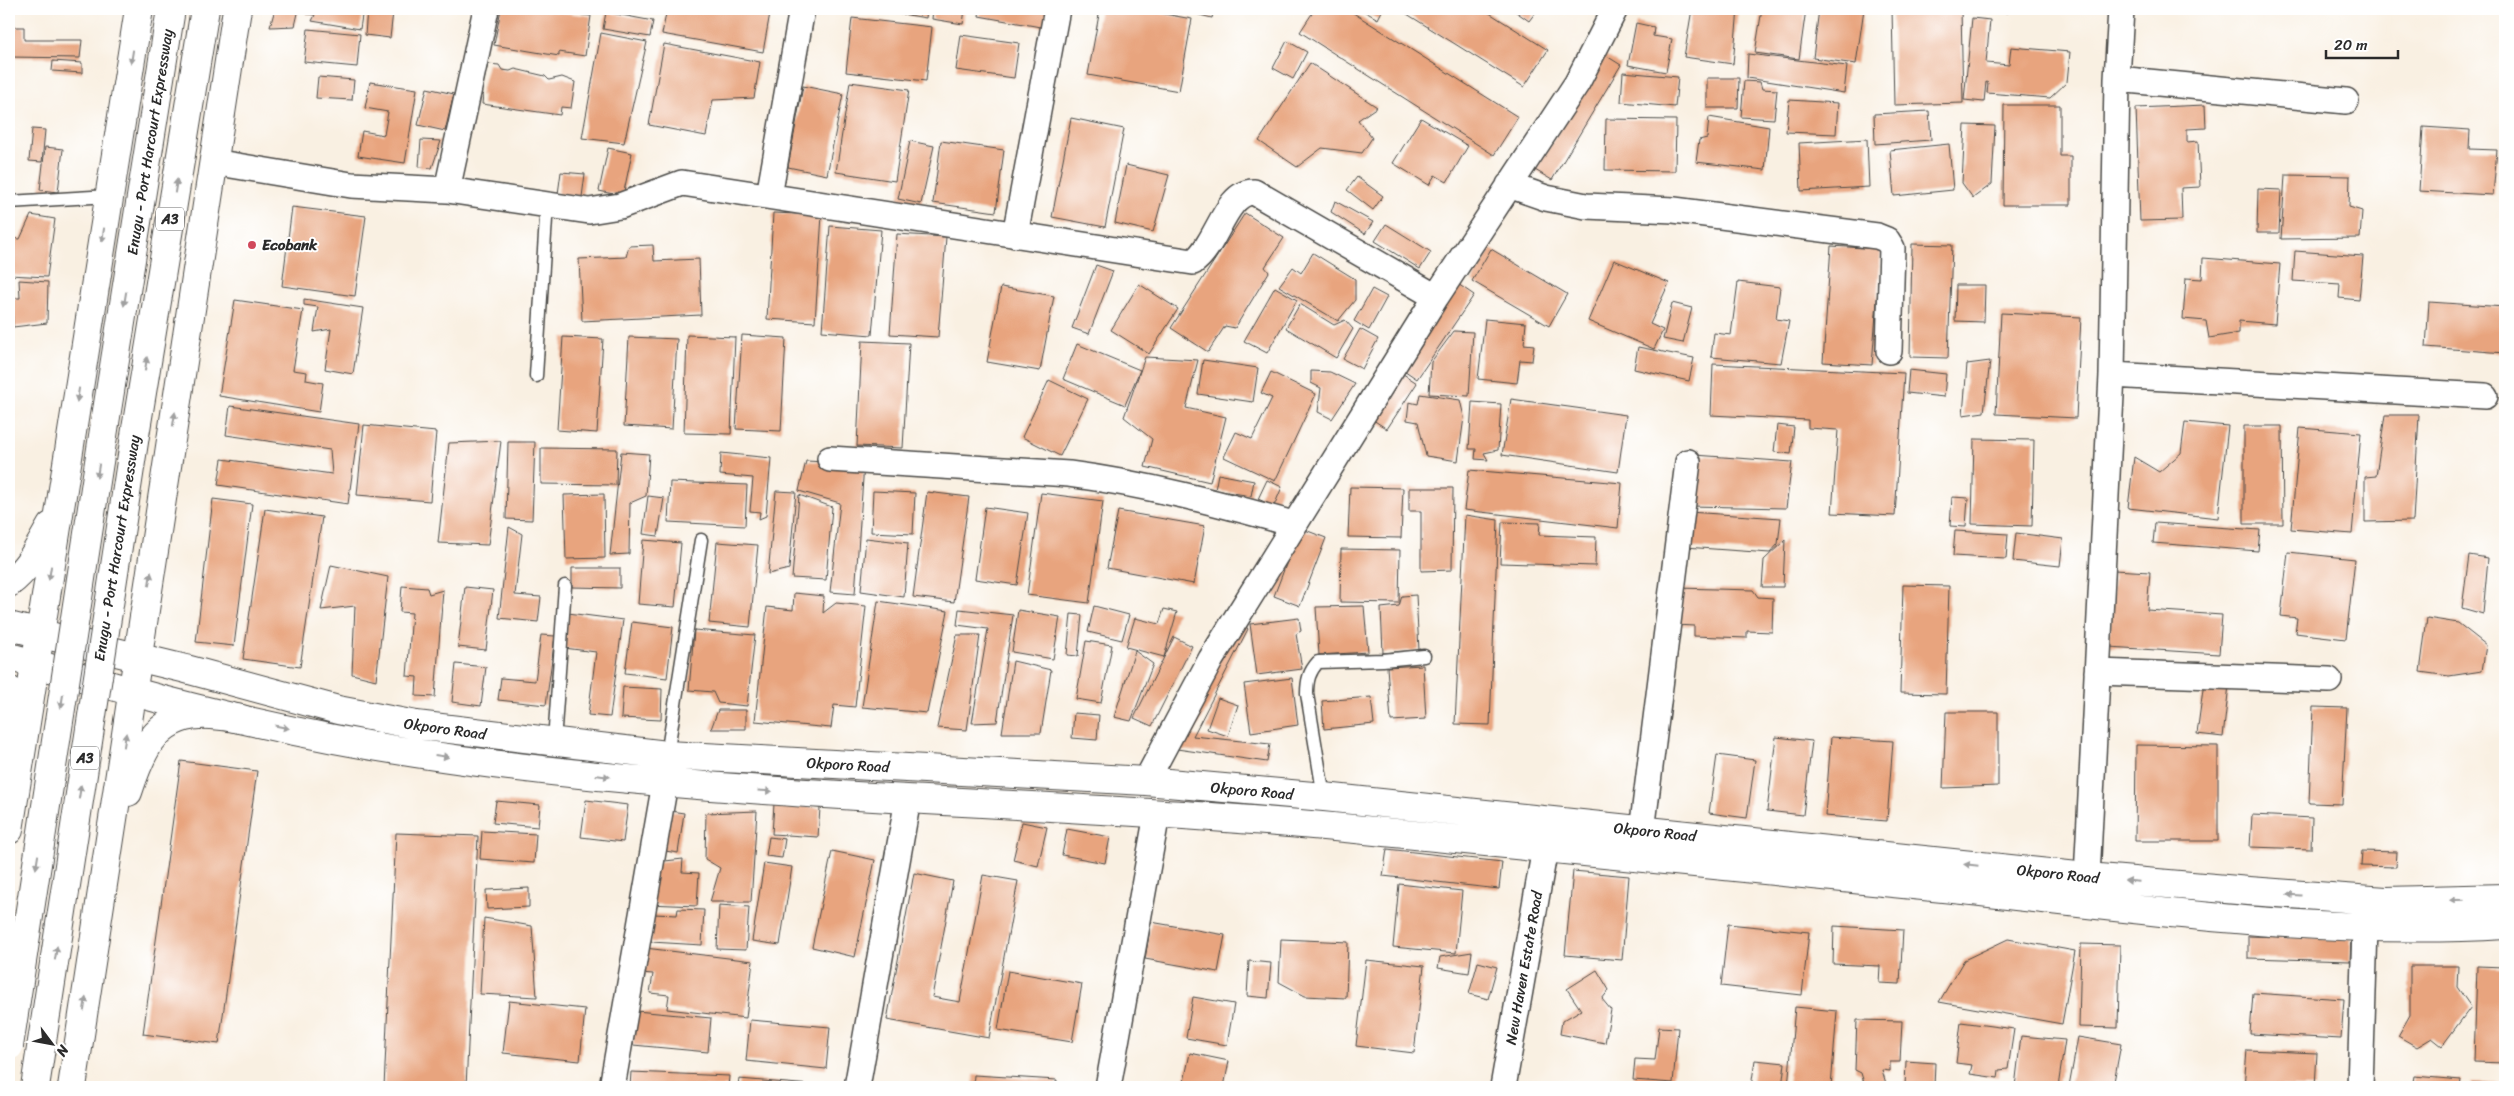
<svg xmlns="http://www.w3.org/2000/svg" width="2514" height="1096" font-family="Sriracha,sans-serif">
<rect width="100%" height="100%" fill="#fff"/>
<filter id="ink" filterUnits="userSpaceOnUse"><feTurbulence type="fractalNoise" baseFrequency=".02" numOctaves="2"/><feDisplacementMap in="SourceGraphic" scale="10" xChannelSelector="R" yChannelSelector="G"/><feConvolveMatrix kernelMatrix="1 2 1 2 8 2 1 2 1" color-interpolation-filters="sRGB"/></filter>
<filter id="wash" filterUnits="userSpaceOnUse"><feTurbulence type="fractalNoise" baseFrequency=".0096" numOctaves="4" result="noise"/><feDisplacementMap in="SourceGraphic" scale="20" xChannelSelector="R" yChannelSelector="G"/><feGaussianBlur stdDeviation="1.12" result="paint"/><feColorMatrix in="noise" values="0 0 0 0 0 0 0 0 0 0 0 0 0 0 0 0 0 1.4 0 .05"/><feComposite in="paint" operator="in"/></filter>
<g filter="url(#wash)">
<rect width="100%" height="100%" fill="#f9f0e2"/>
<g id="blocks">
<path fill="#e8a47e" d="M275,9H299L295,26L270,27Z
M308,9H363L360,29L312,21L315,15L307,14Z
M367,9L393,12L390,38L365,35Z
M501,9H534L591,16L585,56L559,52V56L494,45Z
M624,9H660V13Z
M667,9H746L770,13L763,52L662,34Z
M872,9H927L926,18Z
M933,9H965L963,24L932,19Z
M980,9H1049L1046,28L979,16Z
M1100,9H1137L1192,19L1179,91L1088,75Z
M1175,9H1214L1212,18Z
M1315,9H1347L1518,117L1494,155L1300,32Z
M1360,9H1383L1378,19Z
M1399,9H1483L1548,50L1524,87Z
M1512,9H1538L1529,21Z
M1692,9H1738L1733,64L1684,57Z
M1762,9H1806L1799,59L1755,53Z
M1819,9H1864L1856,64L1813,58Z
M1892,9H1961L1963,103L1894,105Z
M1989,9H2008L2007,13Z
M606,12L653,21L650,37L603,29Z
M852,18L932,27L926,81L846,72Z
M1972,18L1990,20L1986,63L2009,65L2011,47L2070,52L2067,82L2050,98L1987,93L1988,83L1986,82L1984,102L1964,100Z
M1636,23L1654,27L1653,36L1672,39L1666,72L1628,65Z
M9,27H24V40H82L80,58L9,57Z
M308,29L360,34L357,67L304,62Z
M601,33L647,42L624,143L582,138Z
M961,35L1019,43L1014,78L956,70Z
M1287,41L1307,52L1293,79L1273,68Z
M664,44L760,62L754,98L713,100L706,136L649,125Z
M1748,54L1847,66L1844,93L1747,78Z
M1605,55L1621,65L1552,180L1535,170Z
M53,61L82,63V73L52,71Z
M1310,63L1377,107L1358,120L1372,138L1362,153L1322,148L1297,167L1259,141Z
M488,64L499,65L502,70L510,71L515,69L545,76L549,80L562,77L575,82L571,108L561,107L560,115L482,104L483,94L480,96Z
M1623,72L1678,77L1675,107L1621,102Z
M318,77L354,80L352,100L316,98Z
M1707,78H1739L1738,108H1707Z
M1744,81L1760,82L1762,89L1777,90L1774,119L1741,117Z
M370,82L417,89L405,163L358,156L362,131L384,135L388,112L365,108Z
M850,82L909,90L895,181L836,172Z
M803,86L843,94L827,175L788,167Z
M427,88L454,94L445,131L418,125Z
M1789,100L1838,103L1836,134L1786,132Z
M2004,105H2060V156H2071V205H2003Z
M2205,105L2206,128L2187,129V142L2198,141L2200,187L2181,188L2182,220L2140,221L2136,108Z
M1929,111L1931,140L1875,144L1874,114Z
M1709,117L1769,127L1765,170L1696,162L1699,140L1707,138Z
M1071,118L1124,129L1105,227L1052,217Z
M1421,118L1468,146L1447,182L1435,175L1429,185L1393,163Z
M1606,119L1676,120L1675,171L1605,170Z
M1965,125L1995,126L1992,184L1973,198L1962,183Z
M2423,127L2470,130L2469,149L2497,150L2493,195L2419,191Z
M32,129L45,130L42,162L29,161Z
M1867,139L1869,187L1801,191L1799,143Z
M421,140L441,141L432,168L419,167Z
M910,141L934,146L921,204L898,199Z
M941,141L1004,150L996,212L933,203Z
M1949,144L1953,190L1894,196L1890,150Z
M45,147L63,149L58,192L40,190Z
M608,148L632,153L623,196L599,191Z
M1126,165L1169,175L1153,232L1115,223Z
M561,172L585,174L582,197L558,194Z
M2285,175L2350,176L2349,207L2362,211L2360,238L2281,239Z
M1357,177L1383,196L1373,210L1347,190Z
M2258,189L2281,190L2279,233H2257Z
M1335,201L1373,222L1365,234L1331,212Z
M292,207L366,216L355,296L282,286Z
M773,213L822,215L815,322L767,319Z
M1245,213L1284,238L1265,267L1269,272L1235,328L1225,326L1208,352L1171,328Z
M31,215L55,219L47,277L9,275V238L20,239Z
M1386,224L1431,252L1420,269L1375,241Z
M830,226L881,230L872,335L822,331Z
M897,234L946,237L938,337L890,334Z
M1912,244L1952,245L1948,358L1910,357Z
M653,245L654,261L699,259L701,315L582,321L579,259L626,257L629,246Z
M1831,246L1881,249L1872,365L1823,362Z
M1491,249L1567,294L1549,326L1472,281Z
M2295,251L2363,256L2359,300L2339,298L2340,284L2293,281Z
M1313,253L1355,279V300L1338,321L1279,286L1293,267L1301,273Z
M2203,258L2280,264L2275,324L2239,321V333L2209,338L2206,321L2183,319L2186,278L2202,279Z
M1614,260L1669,283L1650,324L1663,330L1654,349L1588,321Z
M1096,265L1113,271L1089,334L1072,328Z
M19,280L48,282L47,323L13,327L12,298H20Z
M1455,282L1474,295L1417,379L1398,366Z
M1738,282L1780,287L1776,319L1789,321L1781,363L1711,357L1714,333L1731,335Z
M1139,284L1178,309L1149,354L1111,330Z
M1956,285H1985L1984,322L1955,321Z
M1001,287L1054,296L1040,371L987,362Z
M1275,287L1297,300L1267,353L1244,341Z
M1372,289L1387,297L1369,330L1354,321Z
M304,299L363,308L353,374L325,369L331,329L314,332L318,307L304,305Z
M235,300L303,310L293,370L307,372L306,380L323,383L319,412L219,396Z
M2429,302L2505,307V353L2426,347Z
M1672,303L1692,308L1683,343L1663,339Z
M1300,304L1334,325L1345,320L1353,329L1336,358L1286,328Z
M2001,313L2081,317L2076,418L1996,414Z
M1485,319L1526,323L1524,344L1534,345L1532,361L1520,360L1517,383L1478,379Z
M1360,329L1378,339L1362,369L1343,359Z
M1454,331L1473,332L1469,396L1429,394L1431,362Z
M687,335L735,337L731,434L684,433Z
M742,335L786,338L781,431L736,429Z
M563,337L603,339L597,433L557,430Z
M629,337L677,339L672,429L624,426Z
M862,341L909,343L903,448L857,446Z
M1077,344L1140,370L1125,405L1063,379Z
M1638,347L1694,358L1689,381L1634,369Z
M1145,357L1198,360L1186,408L1226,417L1210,482L1145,467L1152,439L1124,417Z
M1203,360L1258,368L1253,402L1198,394Z
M1990,361L1984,412L1963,415L1967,364Z
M1713,364L1904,373L1895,516L1832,513L1838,430L1808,428V420L1711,415Z
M1397,370L1417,383L1387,429L1367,416Z
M1909,370L1946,374L1944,397L1907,393Z
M1311,371L1330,372L1355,384L1332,419L1318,412L1321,388L1311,383Z
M1271,372L1316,394L1275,481L1224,457L1236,432L1252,439L1272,398L1261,393Z
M1049,380L1088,399L1060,456L1022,437Z
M1420,394L1460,400L1464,417L1458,461L1426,456L1418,422L1407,420L1409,402L1418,404Z
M1511,399L1626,415L1618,472L1502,455Z
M1472,402L1501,404L1498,450L1484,453L1488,460L1475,459L1476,449H1469Z
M230,406L359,424L348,504L218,485L222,459L332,474L330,450L226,435Z
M2385,415H2419L2413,521L2365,522V477L2376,476Z
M2185,422L2228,426L2218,518L2128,508L2134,457L2159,472L2181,453Z
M364,425L436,432L430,501L357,495Z
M1777,425L1794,427L1791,454L1774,452Z
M2244,426H2282L2283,524H2244Z
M2300,428L2361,433L2352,534L2291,529Z
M1974,439L2034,440L2032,526L1972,524Z
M501,441L488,545L438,543L449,443Z
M508,442H535L532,520L506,519Z
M541,448L617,449L616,485L541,484Z
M621,452L649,454L646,496L630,503L629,554L610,555Z
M721,453L771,458L766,516L759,519L760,512L750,511L753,478L720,475Z
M1695,455L1792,462L1786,508L1690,506Z
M806,461L864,464L855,594L830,592L840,503L799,491Z
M1469,470L1622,483L1618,528L1464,510Z
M1218,474L1254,481L1251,496L1215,490Z
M1267,480L1282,487L1274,506L1258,499Z
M670,482L747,485L745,526L668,522Z
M1350,487L1403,488L1401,538L1348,537Z
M1409,488H1453L1452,570L1421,571V511H1409Z
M776,491L796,492L789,569L768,574Z
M873,491L915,493L913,534L871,532Z
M927,492L969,497L954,602L913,597Z
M1041,493L1103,501L1089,603L1027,595Z
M604,494L605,558L566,559L564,495Z
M799,495L832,507L826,580L792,578Z
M648,496L664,498L658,536L643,534Z
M1952,497L1968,498L1966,527L1950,526Z
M213,499L252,504L234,646L196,642Z
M985,507L1028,513L1017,585L975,579Z
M265,509L322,517L300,667L243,659Z
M1118,511L1205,526L1194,584L1107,568Z
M1688,512L1781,518L1778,544L1770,553L1685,547Z
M1465,515L1498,520L1490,725L1455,724Z
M1502,522L1540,523L1539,535L1596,537L1595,566L1500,563Z
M2155,523L2260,530L2258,551L2153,543Z
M509,527L522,534L515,595L541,597L538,622L499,618Z
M1300,528L1326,538L1300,606L1274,596Z
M1955,531L2008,534L2006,559L1953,556Z
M2016,533L2063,539L2060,566L2013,561Z
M866,538L908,543L904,597L861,591Z
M643,540L681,543L675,607L638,604Z
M1785,540L1783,587H1762L1764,560Z
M717,542L758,545L750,627L709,623Z
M1341,549L1400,550L1399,603L1340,602Z
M2288,552L2355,559L2346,639L2295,633L2297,618L2281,616Z
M2469,555L2488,558L2483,614L2462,608Z
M331,565L388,577L376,680L352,674L355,606L321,610Z
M572,568H620V588L572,587Z
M2114,570L2150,572L2147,610L2222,615L2219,654L2109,647Z
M1903,585L1949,586L1946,694L1900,693Z
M402,586L427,588L429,594L443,590L435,697L416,696L417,677L407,676L412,613L400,612Z
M465,587L493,590L486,650L458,647Z
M1677,588L1753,590L1758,597L1773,598L1772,632L1747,631V638L1694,636V626L1675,625Z
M794,593L824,596L823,613L836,603L866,606L855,707L834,705L831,728L755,721L767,607L793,610Z
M1416,595L1419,650L1383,653L1381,608L1399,606L1402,596Z
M878,601L948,611L927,713L862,707Z
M1094,606L1129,615L1122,640L1088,632Z
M1364,606L1368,652L1319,655L1316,607Z
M959,609L1013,615L997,722L972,723L988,629L957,625Z
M1164,609L1177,612L1164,657L1126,647L1135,618L1159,624Z
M1018,610L1060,617L1053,659L1012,652Z
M568,613L623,620L610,717L588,715L596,652L564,648Z
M1071,614L1082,615L1078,656L1067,655Z
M1237,615L1248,629L1193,736L1270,744L1267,762L1170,748Z
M1299,618L1301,631L1296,634L1302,669L1257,675L1250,624Z
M2427,618L2458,623L2486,645L2482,671L2449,676L2420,672Z
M632,622L673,627L667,678L625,673Z
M694,630L755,635L747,706L718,703L713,692L689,690Z
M541,635L555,636L546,705L498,700L501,678L535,681Z
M957,635H980L967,730L937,728Z
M1174,637L1192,646L1152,726L1134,718Z
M1086,641L1112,645L1101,703L1076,699Z
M1135,651L1153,664L1131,721L1114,717Z
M1013,661L1051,670L1041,733H1002Z
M456,664L486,667L481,706L452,702Z
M1423,665L1426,719L1391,721L1387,667Z
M1292,678L1298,725L1251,732L1244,684Z
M2204,682L2229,685L2223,737L2197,734Z
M623,687L662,689L661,720L621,718Z
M1371,697L1374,724L1324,729L1322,701Z
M1218,698L1238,705L1228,736L1207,729Z
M2313,707L2347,708L2342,804L2309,803Z
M718,710H746V729H711Z
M1946,712H1998V786L1943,788Z
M1074,713L1099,715L1097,740L1072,738Z
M1776,737L1812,741L1803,815L1767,811Z
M1831,737L1893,741L1887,821L1825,816Z
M2136,745L2218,746V841H2135Z
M1717,755L1755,760L1747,818L1709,813Z
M181,761L257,771L219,1044L143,1034Z
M586,800L628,805L623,842L581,837Z
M496,801L540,805L538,827L493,823Z
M774,804L820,808L818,837L772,834Z
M670,811L684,813L678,853L659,850Z
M757,811L751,902H710L720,868L705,859L706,813Z
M2252,815L2312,818L2311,849L2250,847Z
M1022,822L1047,827L1038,866L1013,860Z
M1067,829L1110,837L1105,863L1062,855Z
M482,831L536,834L534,863L480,859Z
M396,833L478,836L466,1087H384Z
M769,837L785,839L782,858L766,856Z
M1387,849L1502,862L1499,889L1383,876Z
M832,851L875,860L855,957L812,947Z
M2362,851L2397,852L2396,867L2361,866Z
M683,859L682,872L699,873L697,906L648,904L656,862Z
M764,863L792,867L780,945L752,941Z
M1573,871L1629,876L1622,960L1565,955Z
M914,873L953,881L932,997L960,1002L983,875L1018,881L989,1038L887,1020Z
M1399,884L1462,891L1456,953L1393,947Z
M529,888V907L487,909L486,890Z
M719,905L749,907L746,950L717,949Z
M678,909L704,910L702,945L651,942L653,914L677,915Z
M484,918L532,926L537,997L480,994Z
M1151,922L1225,935L1218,972L1145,959Z
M1728,924L1809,932L1802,995L1721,986Z
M1834,926L1903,930L1900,984L1879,983L1880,966L1833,964Z
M2248,936L2351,939L2350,961L2248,958Z
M1281,939L1348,942L1346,998L1305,996L1279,982Z
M2008,939L2075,951L2062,1024L1939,1002L1964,960Z
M2081,944L2120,945L2118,1028L2079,1027Z
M645,948L753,961L746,1018L667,1009L669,995L650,993L653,974L641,973Z
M1472,952L1469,973L1438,968L1440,957Z
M1366,960L1424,966L1414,1053L1356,1046Z
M1249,961L1271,963L1268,998L1247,996Z
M1478,962L1497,967L1488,999L1469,994Z
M2410,966H2458L2457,987L2471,1007L2442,1046L2432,1038L2417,1047L2398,1036L2410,1015Z
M2477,966L2505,967L2503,1032L2505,1033V1063L2474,1062Z
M1597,970L1609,990L1602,999L1611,1010L1605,1043L1560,1034L1562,1021L1581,1010L1567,989Z
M1008,971L1082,984L1072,1042L998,1030Z
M2253,993L2344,999L2341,1039L2250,1034Z
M1193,997L1234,1004L1227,1045L1186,1038Z
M509,1001L585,1009L580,1061L503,1053Z
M1795,1007L1837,1011L1831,1087H1788Z
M636,1011L711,1018L708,1052L633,1045Z
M750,1020L830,1027L826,1069L746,1061Z
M1857,1020L1902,1021L1900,1062H1890V1071L1882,1070L1887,1087L1865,1086L1861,1073L1855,1070Z
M1961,1022L2014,1029L2008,1069L1999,1070L1998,1078L1970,1074L1972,1065L1956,1063Z
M1659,1027L1678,1028L1673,1083L1633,1080L1635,1059L1655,1060Z
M2021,1036L2065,1040L2058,1087H2015Z
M2078,1037L2121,1044L2113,1087H2069Z
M2247,1050L2317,1053L2315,1087H2244Z
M1190,1053L1229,1061L1224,1087H1183Z
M1755,1060L1785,1063L1782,1087H1751Z
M1906,1061L1935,1063L1934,1087H1905Z
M631,1072L729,1076L728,1087H630Z
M974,1075L1057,1080L1056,1087H973Z
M2414,1076L2461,1080L2460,1087H2412Z
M739,1079L823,1086V1087H738Z
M2472,1083L2505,1084V1087H2472Z"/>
</g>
</g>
<g filter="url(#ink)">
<use href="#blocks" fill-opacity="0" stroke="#4a4946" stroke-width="1"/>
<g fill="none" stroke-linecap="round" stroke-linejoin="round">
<g stroke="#4a4946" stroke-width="15">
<path id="lane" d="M9,202L109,196
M536,376L547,203
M554,742L565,586
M667,755L701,540
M1324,797L1307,694C1307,680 1309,672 1318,662L1383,660L1424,656"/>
</g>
<g stroke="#4a4946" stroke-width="28">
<path id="street" d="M2117,79L2346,101
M213,162L351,185L447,190L589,211L620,206L682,183L1193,262C1217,246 1225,191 1254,192L1436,297
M1509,185L1546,198L1586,206L1674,210L1877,236L1887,240L1892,248L1889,351
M447,190L486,9
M769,196L802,9
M1015,235L1057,9
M2112,375L2485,396
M830,459L1069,474C1145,484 1219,503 1293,524
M2097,672L2329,680
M1146,781L1211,659L1436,297L1577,83L1615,9
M1642,831L1688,462
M2087,877L2112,375L2117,79L2121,9
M612,1087L665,783
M857,1087L908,799
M1108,1087L1157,814
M1503,1087L1545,848
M2360,1087L2365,928"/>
</g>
<g stroke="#4a4946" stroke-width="30">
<path id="secondary" d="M9,626L186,669L338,710L416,725L667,755L1146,781L1324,797L2087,877L2249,891L2386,901L2505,898
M9,657C50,667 90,680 130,691C224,717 319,738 415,753C736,803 1062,798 1385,832C1578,852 1771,869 1963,890C2143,910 2324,936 2505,925"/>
</g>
<g stroke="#4a4946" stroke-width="30">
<path id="primary" d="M9,583C29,568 39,547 51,526
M9,690L12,704L13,733
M128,792C140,755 154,717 199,715C213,714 228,717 242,719
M9,830L139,9
M72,1087L237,9"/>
</g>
<g stroke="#4a4946" stroke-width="30">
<path id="highway" d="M105,423L171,9
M136,429L205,9"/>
</g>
<use href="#lane" stroke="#fff" stroke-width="12"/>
<use href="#street" stroke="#fff" stroke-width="25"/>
<use href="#secondary" stroke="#fff" stroke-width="28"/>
<use href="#primary" stroke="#fff" stroke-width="28"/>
<use href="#highway" stroke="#fff" stroke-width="28"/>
<g stroke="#4a4946" stroke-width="30" stroke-linecap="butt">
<path id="highway-bridge" d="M9,1046L105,423
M35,1087L136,429"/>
</g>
<use href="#highway-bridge" stroke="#fff" stroke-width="28"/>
</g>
<defs><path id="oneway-solid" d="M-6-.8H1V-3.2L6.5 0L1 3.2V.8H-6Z" transform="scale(1.25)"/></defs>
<g fill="#a0a0a0">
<use href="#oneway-solid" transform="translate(132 57) rotate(99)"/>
<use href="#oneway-solid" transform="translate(176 186) rotate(-81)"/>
<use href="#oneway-solid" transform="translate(103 235) rotate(99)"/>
<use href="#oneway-solid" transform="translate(125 299) rotate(99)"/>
<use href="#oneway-solid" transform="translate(146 364) rotate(-81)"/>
<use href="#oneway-solid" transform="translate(78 395) rotate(99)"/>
<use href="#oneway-solid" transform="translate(174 419) rotate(-81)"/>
<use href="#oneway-solid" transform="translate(98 471) rotate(99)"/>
<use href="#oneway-solid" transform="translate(50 573) rotate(99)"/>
<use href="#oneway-solid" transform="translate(150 579) rotate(-81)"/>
<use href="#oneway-solid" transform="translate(62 701) rotate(99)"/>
<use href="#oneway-solid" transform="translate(282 727) rotate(12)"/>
<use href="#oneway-solid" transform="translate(125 740) rotate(-81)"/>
<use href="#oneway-solid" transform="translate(442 756) rotate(8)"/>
<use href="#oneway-solid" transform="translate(603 776) rotate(7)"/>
<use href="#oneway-solid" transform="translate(765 791) rotate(4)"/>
<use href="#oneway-solid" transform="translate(80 792) rotate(-81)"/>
<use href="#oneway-solid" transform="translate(37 862) rotate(99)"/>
<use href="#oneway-solid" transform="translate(1971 865) rotate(-174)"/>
<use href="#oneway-solid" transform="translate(2132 881) rotate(-175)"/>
<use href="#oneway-solid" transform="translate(2294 895) rotate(-176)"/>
<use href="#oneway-solid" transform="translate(2457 900) rotate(178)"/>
<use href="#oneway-solid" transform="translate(56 953) rotate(-81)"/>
<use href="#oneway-solid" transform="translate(85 1004) rotate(-81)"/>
</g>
</g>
<circle fill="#d1495b" stroke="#fff" stroke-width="2" cx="252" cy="245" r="5"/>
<g text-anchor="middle" stroke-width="4" stroke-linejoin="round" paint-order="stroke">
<g fill="#fff" stroke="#6b6b6b" stroke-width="1">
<rect x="156" y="207.5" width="28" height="23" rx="4"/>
<rect x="71" y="746.5" width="28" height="23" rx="4"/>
</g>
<g font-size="14" font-weight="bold" fill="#2b2b2b">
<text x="170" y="224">A3</text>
<text x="85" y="763">A3</text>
</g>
<g font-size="15" fill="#2b2b2b" stroke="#fff">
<text transform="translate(150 142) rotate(-81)" y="5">Enugu - Port Harcourt Expressway</text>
<text transform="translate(117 548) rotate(-81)" y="5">Enugu - Port Harcourt Expressway</text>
<text transform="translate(445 729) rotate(8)" y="5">Okporo Road</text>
<text transform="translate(848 765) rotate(3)" y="5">Okporo Road</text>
<text transform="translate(1252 791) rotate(5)" y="5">Okporo Road</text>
<text transform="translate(1655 832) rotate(6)" y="5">Okporo Road</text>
<text transform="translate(2058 874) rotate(6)" y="5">Okporo Road</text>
<text transform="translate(1524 968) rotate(-80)" y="5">New Haven Estate Road</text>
</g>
<g font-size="15" font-weight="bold" fill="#2b2b2b" stroke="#fff" text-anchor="start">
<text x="262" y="250">Ecobank</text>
</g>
</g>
<rect width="2514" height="1096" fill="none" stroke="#fff" stroke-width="30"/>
<g transform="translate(52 1044) rotate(122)" stroke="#ffffff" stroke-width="4" paint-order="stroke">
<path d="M0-4L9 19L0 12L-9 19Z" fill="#2b2b2b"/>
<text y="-8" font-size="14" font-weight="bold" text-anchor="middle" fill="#2b2b2b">N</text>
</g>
<path d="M2326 50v8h72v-8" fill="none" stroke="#2b2b2b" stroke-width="2.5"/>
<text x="2334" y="50" font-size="15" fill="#2b2b2b" stroke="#ffffff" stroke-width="4" paint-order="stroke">20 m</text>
</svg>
